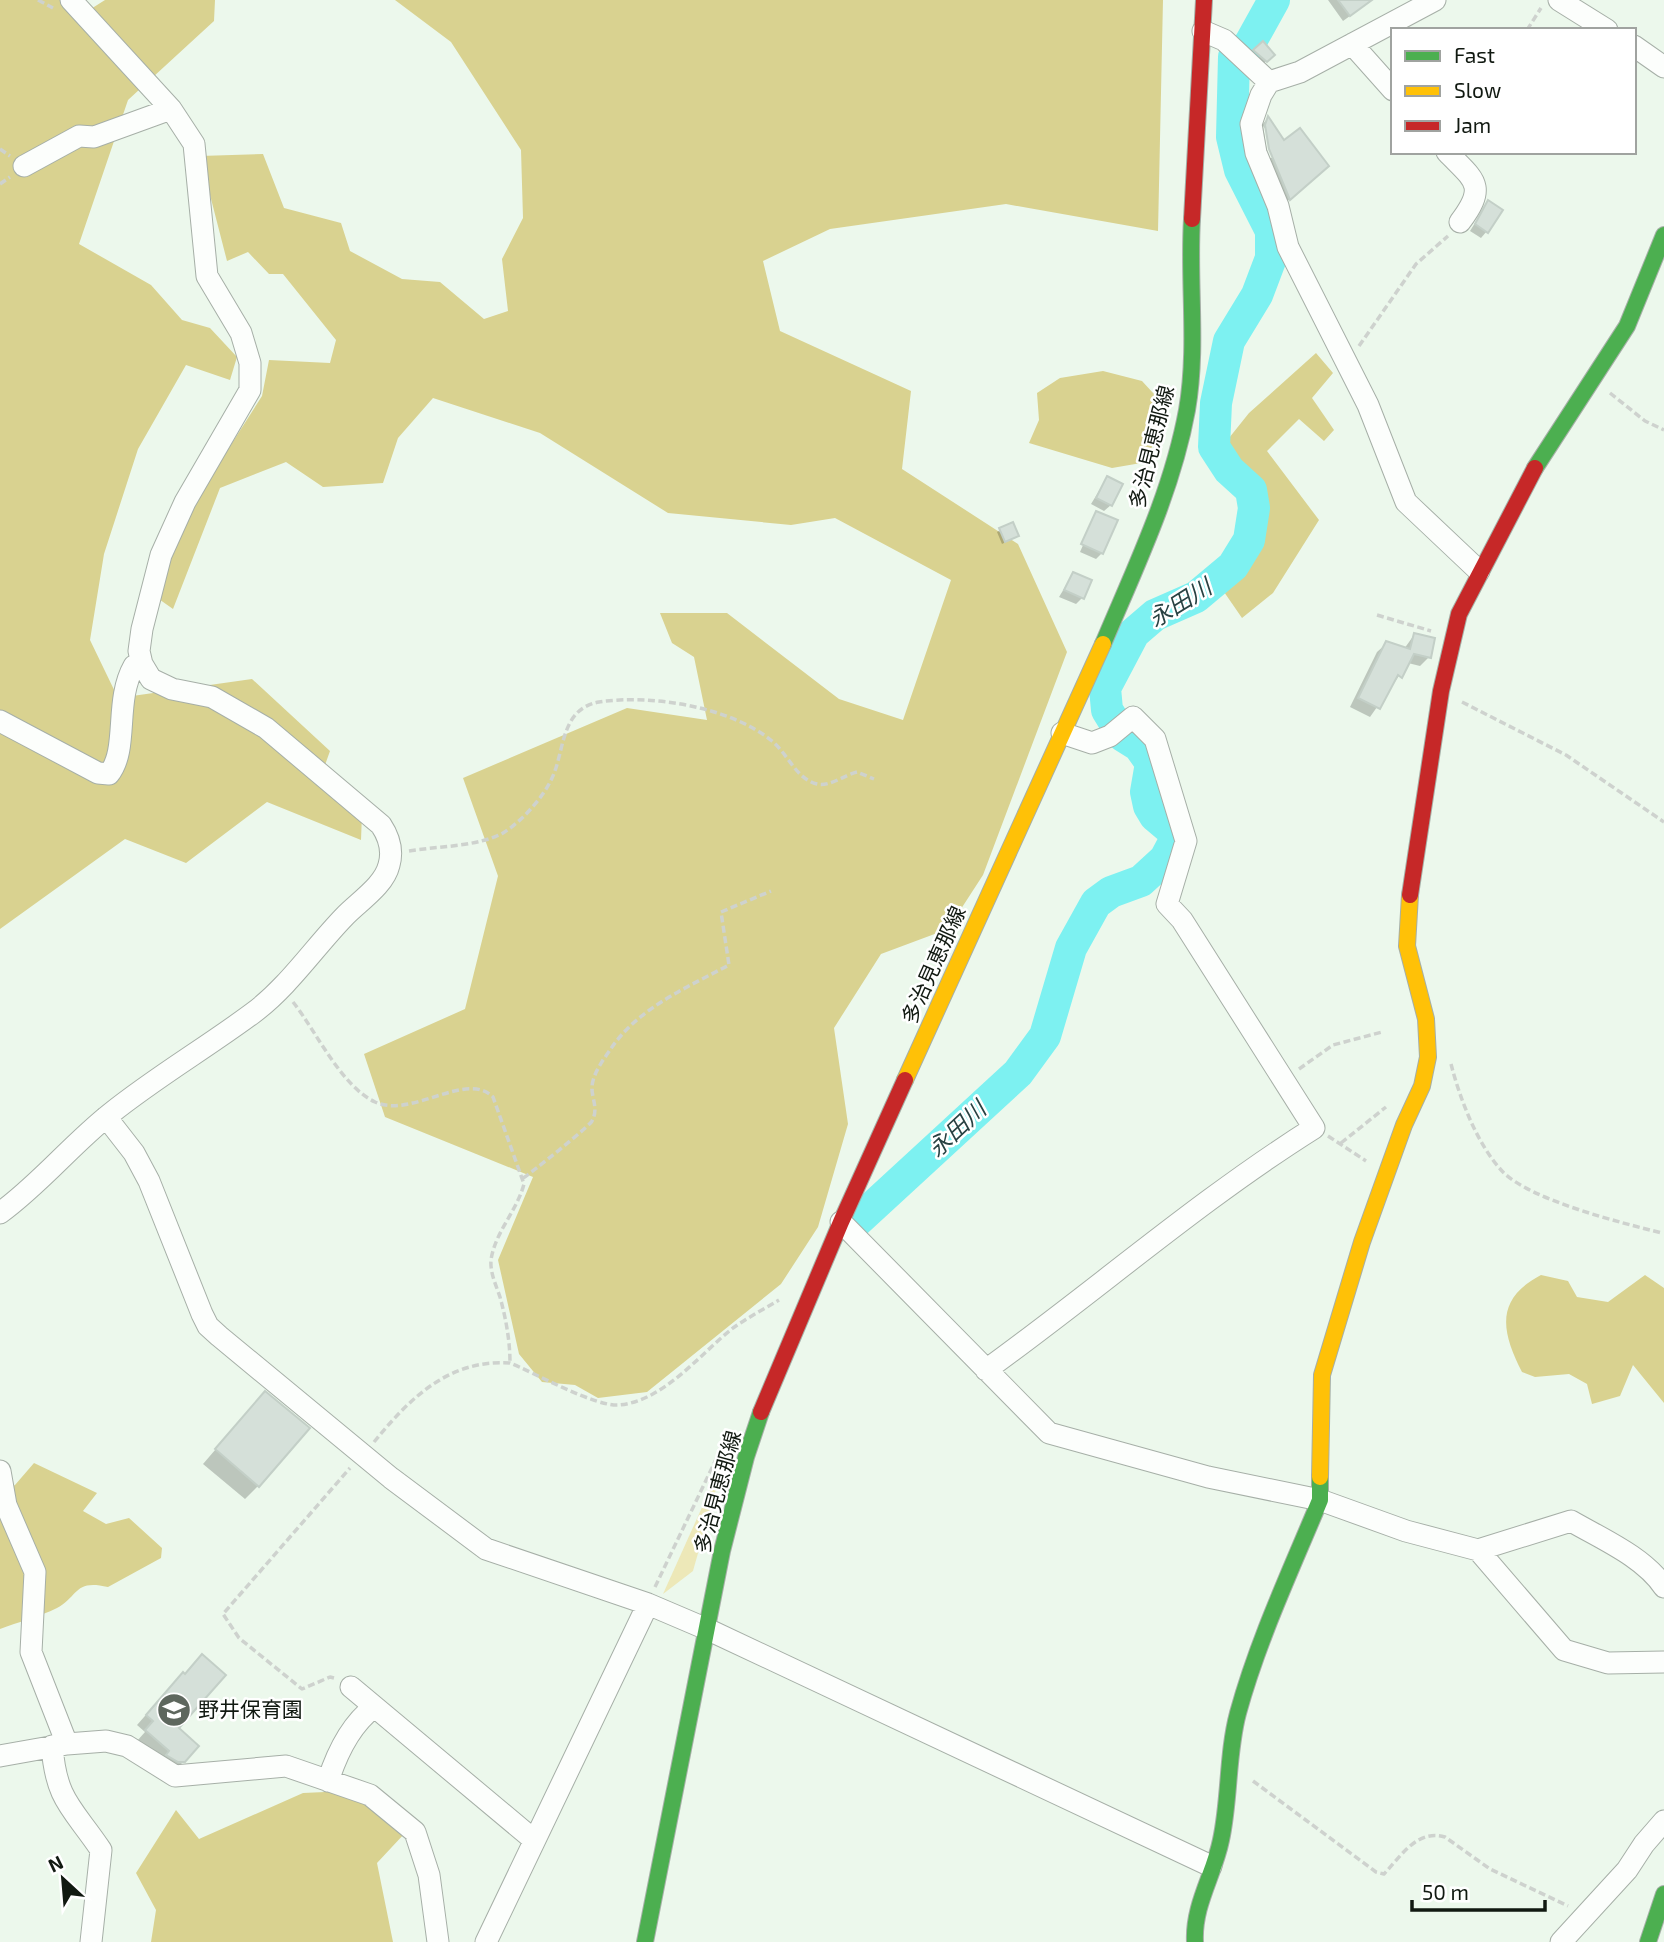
<svg xmlns="http://www.w3.org/2000/svg" width="1664" height="1942" font-family="'Exo 2','Noto Sans JP',sans-serif">
<rect width="100%" height="100%" fill="#ecf8ec"/>
<path fill="#ede8b8" d="M726,1454L693,1571L663,1594Z"/>
<path fill="#d9d290" d="M0,0H70L86,12L105,0H215L214,21L128,100L79,244L151,285L182,320L210,328L237,357L230,380L186,365L138,449L104,554L90,640L118,698L252,679L330,751L320,779L362,814L361,840L267,802L186,863L125,839L0,929Z
M395,0H1163L1158,231L1006,204L830,229L763,261L780,331L911,391L902,469L1018,544L1067,652L983,875L948,929L881,954L834,1028L848,1124L818,1227L781,1284L647,1392L598,1398L575,1385L542,1382L519,1354L498,1260L533,1177L385,1117L364,1054L465,1009L498,876L463,778L627,708L707,720L694,657L672,643L660,613H727L839,699L903,720L951,580L835,518L791,525L668,513L540,433L433,398L398,438L383,483L323,487L286,462L220,488L173,609L156,597L179,526L262,396L269,360L330,363L336,340L283,274H269L248,252L227,261L200,156L263,154L284,208L341,223L350,251L402,279L440,282L484,319L508,311L502,259L523,218L521,150L451,42Z
M1316,353L1333,373L1312,398L1334,430L1324,441L1299,419L1267,451L1319,520L1273,593L1242,618L1222,589L1240,570L1258,544L1263,515L1259,483L1225,443L1249,413Z
M1103,371L1142,381L1165,406L1147,462L1112,468L1029,443L1039,420L1037,393L1060,378Z
M1541,1275L1568,1281L1577,1297L1608,1302L1645,1275L1664,1288V1403L1633,1365L1620,1396L1592,1404L1587,1384L1569,1374L1535,1377L1522,1372C1501,1331 1495,1299 1541,1275Z
M34,1463L97,1493L83,1511L106,1524L129,1518L162,1548L161,1558L108,1587C74,1579 79,1596 57,1608C39,1617 18,1622 0,1629V1494L15,1485Z
M347,1791L405,1833L377,1863L393,1942H151L156,1910L136,1873L176,1810L199,1839L303,1793Z"/>
<path fill="#0003" fill-rule="evenodd" d="M1328,0H1372L1343,21Z
M1255,51L1266,61L1260,67L1249,57Z
M1267,119L1284,142L1321,172L1283,205L1263,156L1262,125ZM1263,126L1267,131L1272,158H1268Z
M1488,202L1487,231L1481,238L1470,231Z
M1107,478L1111,505L1104,511L1091,504Z
M1097,513L1102,553L1096,559L1080,552L1095,518H1092Z
M1000,530L1017,536L1002,544L997,532Z
M1073,574L1082,598L1076,604L1059,597Z
M1414,635L1429,657L1420,666L1408,663L1370,717L1350,707L1377,652L1387,643L1404,649Z
M252,1407L258,1486L245,1499L203,1464Z
M173,1684L176,1728L184,1761L174,1771L137,1741L145,1732L137,1725Z"/>
<g fill="none" stroke-linecap="round" stroke-linejoin="round">
<path stroke="#7df1f1" stroke-width="32" d="M855,1223L1018,1073L1045,1036L1071,948L1096,903L1111,892L1141,881L1165,859L1173,844L1174,832L1155,816L1149,806L1146,792L1151,763L1139,746L1123,736L1107,710L1105,688L1134,633L1155,615L1196,597L1233,566L1249,540L1254,508L1251,490L1229,470L1214,447L1216,403L1229,341L1257,295L1271,258V231L1240,170L1232,137L1234,57L1249,45L1274,0"/>
</g>
<path fill="#d5e0d9" stroke="#c3cfc7" stroke-width="2" d="M1338,0H1372L1350,16Z
M1263,41L1275,55L1267,62L1253,50Z
M1268,116L1284,140L1300,128L1329,166L1290,200L1269,149L1265,125Z
M1488,200L1503,210L1488,233L1475,224Z
M1107,476L1123,484L1112,506L1096,498Z
M1096,511L1118,520L1103,554L1081,544Z
M1013,522L1019,536L1005,542L999,528Z
M1073,572L1092,580L1084,599L1064,590Z
M1414,633L1435,638L1431,658L1414,654L1402,678L1398,675L1380,709L1358,698L1386,641L1410,649Z
M265,1391L310,1428L259,1487L215,1449Z
M202,1654L226,1675L179,1728L199,1746L185,1762H178L166,1755L169,1751L145,1730L153,1721L146,1715L183,1672L185,1674Z"/>
<g fill="none" stroke-linecap="round" stroke-linejoin="round">
<g stroke="#a6afa7" stroke-width="23">
<path id="street" d="M1559,0L1607,30
M1203,31L1224,40L1269,82L1300,72L1435,0
M1352,44L1393,90
M1634,46L1664,67
M1269,82L1261,95L1251,124L1256,153L1278,206L1288,247L1368,405L1406,502L1479,571
M1447,152C1474,180 1488,185 1460,222
M24,166L79,136L94,137L171,109
M0,721L98,773L109,774C129,749 114,701 134,666L142,664
M106,1117L134,1153L149,1181L202,1314L208,1326L219,1336L391,1478L486,1549L648,1604L709,1630L1211,1866
M0,1213C40,1184 71,1145 110,1114C156,1077 206,1048 253,1013C288,987 314,948 344,917C358,902 384,886 389,865C393,851 389,837 381,825L266,728L212,697L172,689L151,679L142,664L139,651L142,629L161,555L185,502L250,390V363L241,333L207,276L194,144L171,109L71,0
M841,1222L1049,1433L1208,1477L1320,1500L1406,1531L1478,1550L1571,1521C1602,1539 1644,1557 1664,1587
M986,1370C1097,1290 1198,1201 1314,1128L1182,920L1167,904L1186,841L1155,739L1133,717L1110,736L1092,743L1062,733
M0,1471L6,1505L35,1572L31,1652L67,1744
M1478,1550L1564,1650L1608,1663L1664,1662
M351,1687L534,1840
M52,1746C56,1801 73,1808 101,1850L91,1942
M0,1756L67,1744L106,1741L127,1746L175,1776L286,1766L370,1795L415,1832L429,1875L438,1942
M328,1781C337,1753 350,1725 374,1707
M486,1942L648,1604
M1561,1942L1627,1870L1644,1844L1664,1821"/>
</g>
<g stroke="#a6afa7" stroke-width="18">
<path id="fast" d="M1535,468L1627,326L1664,235
M1103,644C1135,568 1172,492 1187,410C1198,347 1188,282 1192,219
M645,1942L722,1551L746,1457L761,1412
M1195,1942C1193,1905 1214,1875 1221,1840C1230,1799 1227,1754 1238,1713C1258,1640 1291,1570 1320,1500V1477
M1648,1942L1664,1894"/>
</g>
<g stroke="#a6afa7" stroke-width="18">
<path id="slow" d="M905,1080L1103,644
M1320,1477L1322,1375L1362,1242L1404,1125L1422,1086L1428,1057L1426,1019L1407,946L1410,895"/>
</g>
<g stroke="#a6afa7" stroke-width="18">
<path id="jam" d="M1192,219L1204,0
M1410,895L1441,691L1459,614L1535,468
M761,1412L841,1222L905,1080"/>
</g>
<path stroke="#ced2ce" stroke-width="3.5" stroke-dasharray="7 3.5" stroke-linecap="butt" d="M38,0L53,8
M1527,30L1541,8
M0,149L10,156
M0,184L10,177
M1359,346L1416,264L1448,236
M1610,393L1645,421L1664,430
M1377,615L1431,631
M1462,702L1566,755L1664,822
M409,851C438,846 477,847 503,833C521,822 543,798 552,778C565,751 560,709 599,702C651,694 731,707 772,741C788,754 796,779 817,784C830,787 844,775 857,772L874,779
M293,1002C316,1031 341,1086 375,1102C412,1119 466,1070 493,1097L524,1184C517,1211 495,1232 491,1260C490,1273 496,1285 500,1297C506,1319 510,1341 510,1363
M1451,1064C1460,1099 1477,1144 1502,1171C1529,1200 1622,1223 1662,1233
M1299,1069L1333,1045L1382,1032
M1328,1136L1366,1161
M1341,1143L1386,1107
M523,1178C530,1174 591,1125 592,1121C598,1110 593,1101 592,1090C591,1075 604,1059 612,1047C640,1007 688,987 729,965L721,912L771,891
M374,1442C410,1398 449,1359 510,1363C535,1373 595,1407 619,1405C664,1401 700,1354 733,1328C747,1318 764,1309 779,1300
M655,1587L721,1449
M334,1678L330,1677L302,1689L239,1638L223,1614L350,1468
M1253,1781L1376,1872L1384,1874C1401,1856 1417,1829 1445,1837L1490,1869L1568,1906"/>
<use href="#street" stroke="#fcfefc" stroke-width="21"/>
<use href="#fast" stroke="#4caf50" stroke-width="16"/>
<use href="#slow" stroke="#ffc107" stroke-width="16"/>
<use href="#jam" stroke="#c62828" stroke-width="16"/>
</g>
<defs>
<g id="school-disc" transform="scale(1.75)"><circle r="9.5" fill="#5e675e" stroke="#fff"/><path d="M0-5L7-2L0 1L-7-2ZM-4 1L0 2.5L4 1V4Q0 6-4 4Z" fill="#fff"/></g>
</defs>
<g fill-rule="evenodd">
<use href="#school-disc" x="174" y="1710"/>
</g>
<g text-anchor="middle" stroke-width="5" stroke-linejoin="round" paint-order="stroke">
<g font-size="21" fill="#111911" stroke="#fff">
<text transform="translate(1152 447) rotate(-76)" y="7">多治見恵那線</text>
<text transform="translate(934 965) rotate(-66)" y="7">多治見恵那線</text>
<text transform="translate(718 1492) rotate(-75)" y="7">多治見恵那線</text>
</g>
<g font-size="21" fill="#111911" stroke="#fff" text-anchor="start">
<text x="198" y="1717">野井保育園</text>
</g>
<g font-size="23" font-style="italic" fill="#284243" stroke="#fff">
<text transform="translate(1180 603) rotate(-32)" y="8">永田川</text>
<text transform="translate(957 1129) rotate(-43)" y="8">永田川</text>
</g>
</g>
<rect x="1391" y="28" width="245" height="126" fill="#ffffff" stroke="#a0a3a0" stroke-width="2"/>
<rect x="1405" y="51" width="35" height="10" fill="#4caf50" stroke="#a0a3a0" stroke-width="2"/>
<text x="1454" y="63" font-size="21" fill="#111911">Fast</text>
<rect x="1405" y="86" width="35" height="10" fill="#ffc107" stroke="#a0a3a0" stroke-width="2"/>
<text x="1454" y="98" font-size="21" fill="#111911">Slow</text>
<rect x="1405" y="121" width="35" height="10" fill="#c62828" stroke="#a0a3a0" stroke-width="2"/>
<text x="1454" y="133" font-size="21" fill="#111911">Jam</text>
<g transform="translate(63 1879) rotate(334)" stroke="#ffffff" stroke-width="5" paint-order="stroke">
<path d="M0-5L12 26L0 18L-12 26Z" fill="#111911"/>
<text y="-10" font-size="19" font-weight="bold" text-anchor="middle" fill="#111911">N</text>
</g>
<path d="M1412 1900v10h133v-10" fill="none" stroke="#111911" stroke-width="3.5"/>
<text x="1422" y="1900" font-size="21" fill="#111911" stroke="#ffffff" stroke-width="5" paint-order="stroke">50 m</text>
</svg>
